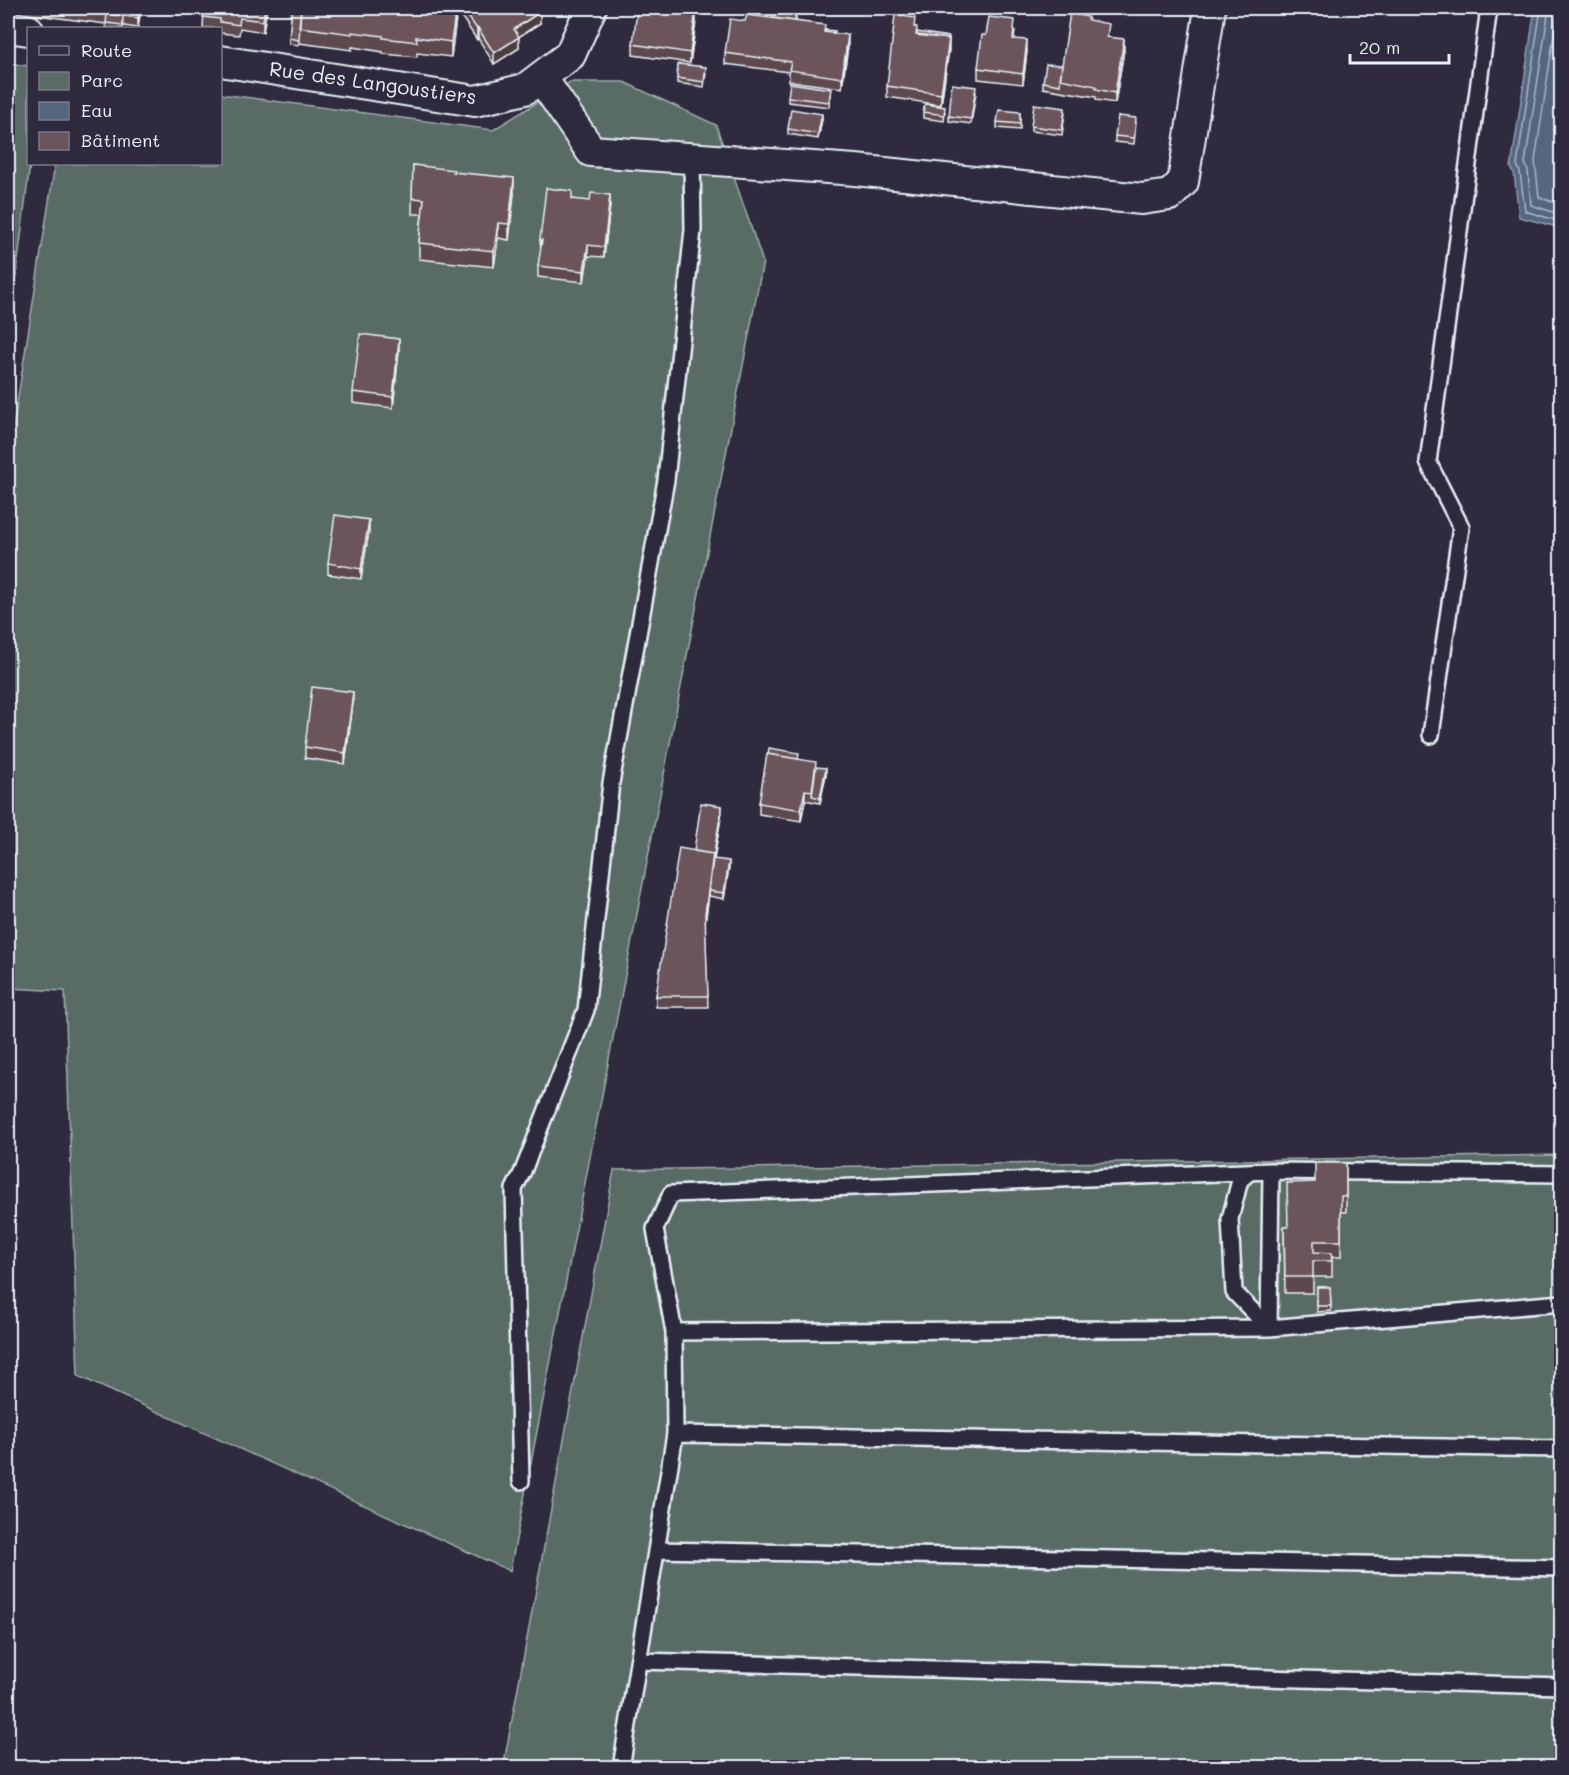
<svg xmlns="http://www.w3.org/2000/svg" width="1569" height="1775" font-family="Mali,sans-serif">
<rect width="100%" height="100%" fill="#2f2a3d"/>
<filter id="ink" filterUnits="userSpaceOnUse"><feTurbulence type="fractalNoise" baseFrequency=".0167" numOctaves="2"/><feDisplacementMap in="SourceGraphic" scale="12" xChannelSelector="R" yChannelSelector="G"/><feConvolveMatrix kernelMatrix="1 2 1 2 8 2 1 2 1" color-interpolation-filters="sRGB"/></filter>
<g filter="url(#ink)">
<path fill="#586c65" stroke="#a0aeae" stroke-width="1.5" d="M8,63L28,66L30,164L8,341Z
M570,82H624L716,125L763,262L510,1571L78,1376L65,991L8,988V460L55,164H220L221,94L493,130Z
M1561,1155V1767L503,1768L614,1170Z"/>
<path fill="#556680" stroke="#909eb0" stroke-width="1.5" d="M1535,8H1561V228L1519,217L1514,172L1511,168Z"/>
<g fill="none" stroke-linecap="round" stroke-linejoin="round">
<path stroke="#adb9c8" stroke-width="1.5" d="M1541,8L1517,165L1520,172L1525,211L1562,222
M1549,8L1525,163L1528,171L1531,205L1562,215
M1558,8L1535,161L1539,197L1562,205"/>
<g stroke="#e8f1f8" stroke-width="20">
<path id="lane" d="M1431,735L1461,527L1428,462L1489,8
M1271,1171L1562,1174
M674,1332L1269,1328L1562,1303
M675,1434L1562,1449
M521,1481L514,1189L523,1171L586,1010L611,783L666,480L693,230L692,158
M657,1550L1562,1568
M638,1661L1562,1686
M621,1768L675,1434L674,1332L655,1229L671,1194L1271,1171L1269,1328L1234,1292L1230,1219L1240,1180L1250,1172"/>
</g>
<g stroke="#e8f1f8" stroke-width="34">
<path id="street" d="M8,27L28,30
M220,61L475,101L525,89L570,55L591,8
M541,77L591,151L855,170L1142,199L1170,195L1183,182L1210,8"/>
</g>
<use href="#lane" stroke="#2f2a3d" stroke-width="15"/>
<use href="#street" stroke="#2f2a3d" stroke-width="30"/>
</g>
<path fill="#5d494d" stroke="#e8f1f8" stroke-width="1.5" d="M13,8H141L138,28L124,26L123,22V28H106V24L13,12Z
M204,8H267L263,32L240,28L239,35L220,33V28H203Z
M292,8H456V18L451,57L417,53V57L383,54V52L352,47V50L299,43V41V45L289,44Z
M463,9L540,23L518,37L519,48L494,64L478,38L477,40L463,19Z
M662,13L696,21L690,63L633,55V44Z
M767,17H796V21L835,33L848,46L842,88L789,81V72L725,64V53L745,21Z
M1088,20L1124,50L1115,103L1096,100V97L1043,88V82L1062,65Z
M915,27L917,32L949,49L941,105L887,97V86Z
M1015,31L1014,39L1027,51L1023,84L978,79V68L986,35Z
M706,73L704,87L677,83V78Z
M976,93L971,124L949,121V116Z
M831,94L829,107L788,102V97Z
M923,112H945L944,121L923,118Z
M1020,112V130L997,128V122Z
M1065,113L1062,135L1031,131V126Z
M822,119L818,139L788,134V129Z
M1136,123L1134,144L1115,142V136Z
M413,165L454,172L514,193L509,240L498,238L494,267L419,259V243L422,214H412Z
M572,199L610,205L604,257L588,256L584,282L538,277V266L541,251L540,240Z
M399,350L393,408L353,403V392Z
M369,531L361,579L328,574V563Z
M353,703L345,764L305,758V747Z
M799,759L816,767L826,774L820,803L805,800L801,821L759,814V803Z
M722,811L714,859L729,867L724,899L709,896V893L705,922L708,1007H656V996L694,851Z
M1346,1163V1212H1341V1257H1332V1277H1313V1293H1285L1284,1227H1288L1315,1182Z
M1317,1287H1330L1331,1311L1317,1312Z"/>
<path fill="#4c3c3f" stroke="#e8f1f8" stroke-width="1.5" d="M139,8H141L138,28V18Z
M265,8H267L263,32V21Z
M456,8V18L451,57V42Z
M696,10V21L690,63V53Z
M540,12V23L514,40V29Z
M478,28V38L477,40V29Z
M848,35V46L842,88V78Z
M519,37V48L494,64V53Z
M949,37V49L941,105V94Z
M1124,39V50L1115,103V93Z
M1027,40V51L1023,84V74Z
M822,114V119L818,139V134Z
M514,178V193L509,240V224Z
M610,195V205L604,257V247Z
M498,223V238L494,267V251Z
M588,245V256L584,282V271Z
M399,339V350L393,408V397Z
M369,520V531L361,579V569Z
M353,692V703L345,764V753Z
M826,768V774L820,803V798Z
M805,790V800L801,821V810Z
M722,806V811L713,865V859Z
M713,854V865L705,925V914Z
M729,861V867L724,899V893Z"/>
<path fill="#6c555a" stroke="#e8f1f8" stroke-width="1.5" d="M58,8H139L138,18L124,16L123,11L107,9V14Z
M204,8H265L263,21L240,18L239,25L220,22V19L203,17Z
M292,8H301L299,40L289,38Z
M301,8H456L451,42L416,37L417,42L383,38V36L352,32V34L299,27Z
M465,8H536L540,12L514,29L519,37L494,53L478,28L477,29L463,9Z
M662,8H679L696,10L690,53L633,44L637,10L662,13Z
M768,8L796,11L795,21L767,17Z
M1070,13L1088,17V20L1109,24L1107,37L1124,39L1115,93L1096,89V86L1060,79Z
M107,14L123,16V25L106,23Z
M747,15L825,25L824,32L848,35L842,78L789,70L791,62L725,53L730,19L745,21Z
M895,15L915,18L914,27H917L916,35L949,39L941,94L887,86Z
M989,17L1015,20L1013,39L1027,40L1023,74L978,68L982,35H986Z
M825,30L835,31L834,33L825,32Z
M917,32L949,37V44V39L917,35Z
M678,64L706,67L704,82L677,78Z
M1046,64L1062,65L1060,85L1043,82Z
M790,83L831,89L829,102L788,97Z
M952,84L976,87L971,119L949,116Z
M925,104L945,107L944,115L923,112Z
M1034,104L1065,108L1062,130L1031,126Z
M791,109L822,114L818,134L788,129Z
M999,110L1020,112V124L997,122Z
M1118,116L1136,118L1134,138L1115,136Z
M413,165L454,170L453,172L514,178L509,224L498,223L494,251L419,243L424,199L412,198Z
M546,188L572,191V199L590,201L591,193L610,195L604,247L588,245L584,271L538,266L542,240H540Z
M360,334L399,339L393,397L353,392Z
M335,515L369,520L361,569L328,563Z
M312,687L353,692L345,753L305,747Z
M769,748L799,753L798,759L768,754Z
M767,754L816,762L812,791L805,790L801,810L759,803Z
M816,767L826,768L820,798L812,796Z
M701,803L722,806L713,859V854L694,851Z
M679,848L713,854L705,914L708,996H656Z
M713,859L729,861L724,893L709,891Z
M1315,1163H1346V1196H1341V1241H1314V1252L1331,1253L1332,1261H1313V1277H1285L1284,1227H1288L1287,1183L1315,1182Z
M1317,1287H1330L1331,1306H1317Z"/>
</g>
<g text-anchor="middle" stroke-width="4.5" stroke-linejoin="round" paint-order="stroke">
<g font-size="20" fill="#e8f1f8" stroke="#2f2a3d">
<text transform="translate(373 83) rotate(8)" y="7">Rue des Langoustiers</text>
</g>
</g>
<rect width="1569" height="1775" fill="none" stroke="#2f2a3d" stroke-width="30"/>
<rect x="15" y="15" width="1539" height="1745" fill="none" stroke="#e8f1f8" stroke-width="2" filter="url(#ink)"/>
<rect x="27" y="27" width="195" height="138" fill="#2f2a3d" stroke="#797a88" stroke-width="1.5"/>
<rect x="39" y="46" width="30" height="9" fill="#2f2a3d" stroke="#797a88" stroke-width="1.5"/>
<text x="81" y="57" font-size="18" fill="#e8f1f8">Route</text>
<rect x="39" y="72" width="30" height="18" fill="#586c65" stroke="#797a88" stroke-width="1.5"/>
<text x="81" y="87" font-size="18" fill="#e8f1f8">Parc</text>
<rect x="39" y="102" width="30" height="18" fill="#556680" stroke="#797a88" stroke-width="1.5"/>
<text x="81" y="117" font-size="18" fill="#e8f1f8">Eau</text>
<rect x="39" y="132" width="30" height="18" fill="#6c555a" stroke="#797a88" stroke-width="1.5"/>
<text x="81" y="147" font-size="18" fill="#e8f1f8">Bâtiment</text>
<path d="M1350 54v9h99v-9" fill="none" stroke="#e8f1f8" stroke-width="3"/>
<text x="1359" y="54" font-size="18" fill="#e8f1f8" stroke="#2f2a3d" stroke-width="4.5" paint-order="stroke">20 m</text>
</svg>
